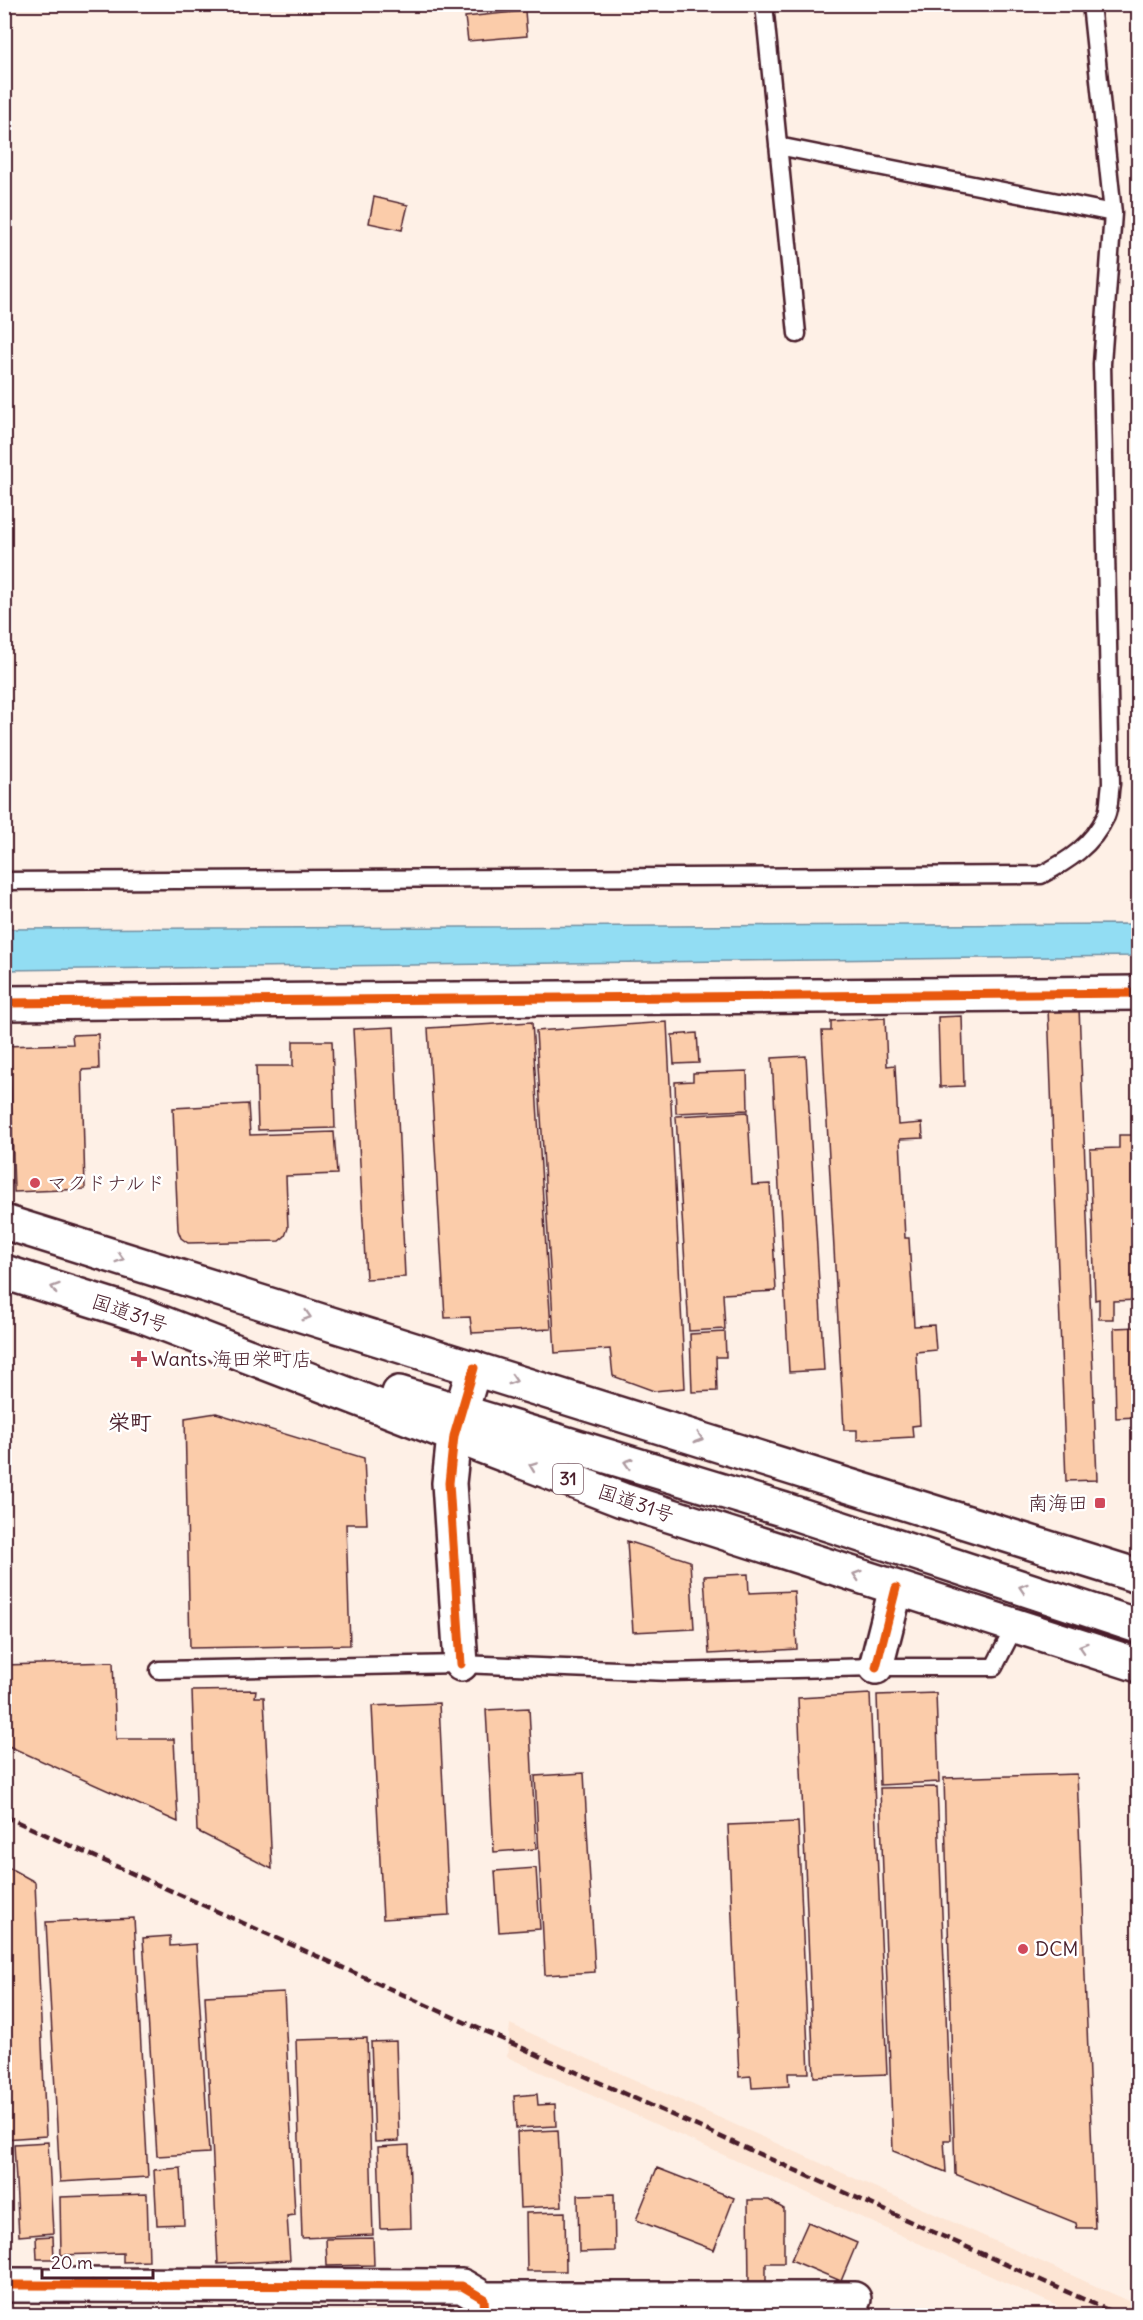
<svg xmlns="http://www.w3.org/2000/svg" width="1143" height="2320" font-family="Delius,'Klee One',sans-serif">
<rect width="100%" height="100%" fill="#fef0e6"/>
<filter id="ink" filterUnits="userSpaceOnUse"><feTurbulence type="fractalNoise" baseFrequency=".0167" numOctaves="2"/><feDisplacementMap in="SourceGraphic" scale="12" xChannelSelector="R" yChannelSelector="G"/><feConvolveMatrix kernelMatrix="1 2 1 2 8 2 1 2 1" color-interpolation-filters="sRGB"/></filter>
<g filter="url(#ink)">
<path fill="#fde5d4" d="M510,2024L1138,2305V2315H1077L507,2057Z"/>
<path fill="#92ddf3" stroke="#7591a3" stroke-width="1.5" d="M1138,924V956L4,970L5,929Z"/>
<path fill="#fbccaa" stroke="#4a1f2b" stroke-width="1.5" d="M525,11L527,36L468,41L465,17Z
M374,197L408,205L402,230L369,223Z
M1079,1007L1097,1480L1066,1481L1048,1008Z
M962,1016L964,1086L940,1087L938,1017Z
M885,1018L887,1066L895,1065L898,1125L922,1123L923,1138L900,1139L905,1238H909L914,1326L934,1325L936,1350L916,1352L920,1425L912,1426L913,1437L857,1440V1430H844L822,1031H831V1021Z
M532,1022L551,1329L472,1333L470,1317L445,1318L428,1028Z
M667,1022L685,1388L654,1391L613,1376L610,1349L555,1353L536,1031Z
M394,1027L405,1277L366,1279L353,1029Z
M697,1033L699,1063L674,1064L672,1035Z
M98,1034L99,1069L82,1070L85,1189L14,1192L10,1065H4V1046L73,1044L72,1035Z
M293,1041H332L335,1128L258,1130L256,1066H293Z
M806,1056L824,1370L789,1372L772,1058Z
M747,1071L748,1110L676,1113L675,1082L693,1081V1073Z
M248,1104L250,1135L334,1132L337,1174L286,1176L288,1228L285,1236L279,1241L188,1243L181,1238L178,1230L173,1108Z
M748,1112L752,1185L770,1184L776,1291L723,1294L725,1329L689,1331L676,1116Z
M1119,1135H1138V1300L1113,1301V1319H1099V1299L1095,1300L1090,1149L1119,1148Z
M1138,1327V1417L1116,1418L1114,1328Z
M725,1332L726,1357H716L717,1391L692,1392L690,1334Z
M216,1413L364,1458L367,1524H346L350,1645L190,1648L185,1418Z
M627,1541L690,1561L694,1629L633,1632Z
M748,1574L749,1593L794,1591L797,1649L709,1654L704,1576Z
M113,1662L116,1739H174L178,1822L4,1744V1665Z
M256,1690L255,1697H264L272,1869L197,1831L192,1691Z
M936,1693L939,1782L880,1785L877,1695Z
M870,1694L887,2074L814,2077L798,1698Z
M439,1703L449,1915L383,1919L372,1706Z
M529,1708L536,1849L494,1852L486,1710Z
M584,1773L595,1972L545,1975L535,1776Z
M1077,1774L1095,2228H1077L1076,2223L955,2174L944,1778Z
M937,1787L951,2140H944L946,2172L893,2151L880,1788Z
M798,1822L809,2073H788L789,2086L752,2088L751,2076L739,2077L728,1825Z
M4,1865L35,1882L46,2136L4,2139Z
M536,1868L540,1929L499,1932L495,1871Z
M134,1918L148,2177L60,2182L46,1922Z
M170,1936V1946L196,1944L209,2153L157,2156L143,1938Z
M284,1992L295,2215L287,2216L290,2260L218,2264L205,1996Z
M367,2038L373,2235L302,2238L296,2040Z
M396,2041L399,2141L375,2142L371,2042Z
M537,2094L538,2105L555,2104L556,2126L516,2128L514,2096Z
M558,2130L562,2206L520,2208L517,2132Z
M48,2142L53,2233L19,2236L14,2144Z
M409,2145L411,2228L381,2229L378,2147Z
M4,2163L9,2237L4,2238Z
M181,2168L184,2224L157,2225L154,2170Z
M657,2168L734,2198L714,2250L636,2220Z
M147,2194L149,2261L123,2262V2253L61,2255L60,2197Z
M614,2194L615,2251L579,2252L578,2195Z
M748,2200H769L784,2209V2263H766V2284H749Z
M565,2212L566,2271H527L526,2213Z
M808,2222L857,2243L841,2281L791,2260Z
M53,2236L54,2259H37L36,2237Z
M373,2238L374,2265L327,2266L326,2239Z"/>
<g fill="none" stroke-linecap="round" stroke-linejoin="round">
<g stroke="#4a1f2b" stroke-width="21">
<path id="lane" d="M764,4L797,334
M778,146L1113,213
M4,881L1041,875C1068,861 1092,846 1106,816C1110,807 1109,794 1111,784L1102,364L1113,213L1091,4
M159,1670L461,1664L669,1672L876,1667H994L1015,1626"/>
</g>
<g stroke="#4a1f2b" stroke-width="38">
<path id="street" d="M4,1003L1138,993
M461,1664L449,1483L454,1436L474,1368
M876,1667L896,1588
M4,2285L462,2286L484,2299L485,2316
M484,2299H854"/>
</g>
<g stroke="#4a1f2b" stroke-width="38">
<path id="highway" d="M4,1222L1138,1576
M4,1272L141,1315L622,1500L1138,1665
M399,1393L785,1510L1138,1626"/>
</g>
<use href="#lane" stroke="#fff" stroke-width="16"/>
<use href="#street" stroke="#fff" stroke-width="33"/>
<use href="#highway" stroke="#fff" stroke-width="33"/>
<path stroke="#4a1f2b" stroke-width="4.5" stroke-dasharray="9 4.5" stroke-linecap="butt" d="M4,1816L1121,2316"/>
<g stroke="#fff" stroke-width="13">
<path id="cycleway" d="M4,1003L1138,993
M461,1664L449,1483L454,1436L474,1368
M876,1667L896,1588
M4,2285L462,2286L484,2299L485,2316"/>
</g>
<use href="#cycleway" stroke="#e8590c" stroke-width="9"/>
</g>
<defs><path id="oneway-chevron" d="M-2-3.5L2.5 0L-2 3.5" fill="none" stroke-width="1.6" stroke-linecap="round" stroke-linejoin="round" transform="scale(1.5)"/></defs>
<g stroke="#ae9aa0">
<use href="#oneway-chevron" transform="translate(120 1258) rotate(17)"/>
<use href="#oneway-chevron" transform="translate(55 1288) rotate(-162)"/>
<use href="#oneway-chevron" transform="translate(307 1316) rotate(17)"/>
<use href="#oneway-chevron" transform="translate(513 1380) rotate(17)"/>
<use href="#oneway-chevron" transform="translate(699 1438) rotate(17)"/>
<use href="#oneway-chevron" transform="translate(628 1463) rotate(-163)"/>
<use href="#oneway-chevron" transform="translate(533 1466) rotate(-159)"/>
<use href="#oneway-chevron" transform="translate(857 1575) rotate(-162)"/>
<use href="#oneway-chevron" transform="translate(1023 1588) rotate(-162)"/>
<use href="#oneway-chevron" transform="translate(1083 1647) rotate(-162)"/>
</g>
</g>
<g fill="#d1495b" stroke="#fff" stroke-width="2">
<circle cx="35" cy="1183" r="6"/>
<path d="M136 1350h6v6h6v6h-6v6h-6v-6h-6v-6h6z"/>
<rect x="1094" y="1497" width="12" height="12" rx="3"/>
<circle cx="1023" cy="1949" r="6"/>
</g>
<g text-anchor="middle" stroke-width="5" stroke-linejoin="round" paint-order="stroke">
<rect fill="#fff" stroke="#80626b" stroke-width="1.5" x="553" y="1464" width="30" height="30" rx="4.5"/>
<g font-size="18" font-weight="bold" fill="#4a1f2b">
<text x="568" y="1485">31</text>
</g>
<g font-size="20" fill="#4a1f2b" stroke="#fff" text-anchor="start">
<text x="47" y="1190">マクドナルド</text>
<text x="151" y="1366">Wants 海田栄町店</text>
<text x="1088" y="1510" text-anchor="end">南海田</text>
<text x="1035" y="1956">DCM</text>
</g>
<g font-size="20" fill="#4a1f2b" stroke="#fff">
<text transform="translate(130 1313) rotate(19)" y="7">国道31号</text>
<text transform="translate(636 1503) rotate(19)" y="7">国道31号</text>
</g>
<g font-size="22" font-weight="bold" fill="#4a1f2b" stroke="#fff">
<text x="130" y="1430">栄町</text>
</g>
</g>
<rect width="1143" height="2320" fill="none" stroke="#fff" stroke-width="24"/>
<rect x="12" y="12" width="1119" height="2296" fill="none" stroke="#4a1f2b" stroke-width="2" filter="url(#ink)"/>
<path d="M42 2269v9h111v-9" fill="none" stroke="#4a1f2b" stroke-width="3"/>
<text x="51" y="2269" font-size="18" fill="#4a1f2b" stroke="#ffffff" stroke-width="4.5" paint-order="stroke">20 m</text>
</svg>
